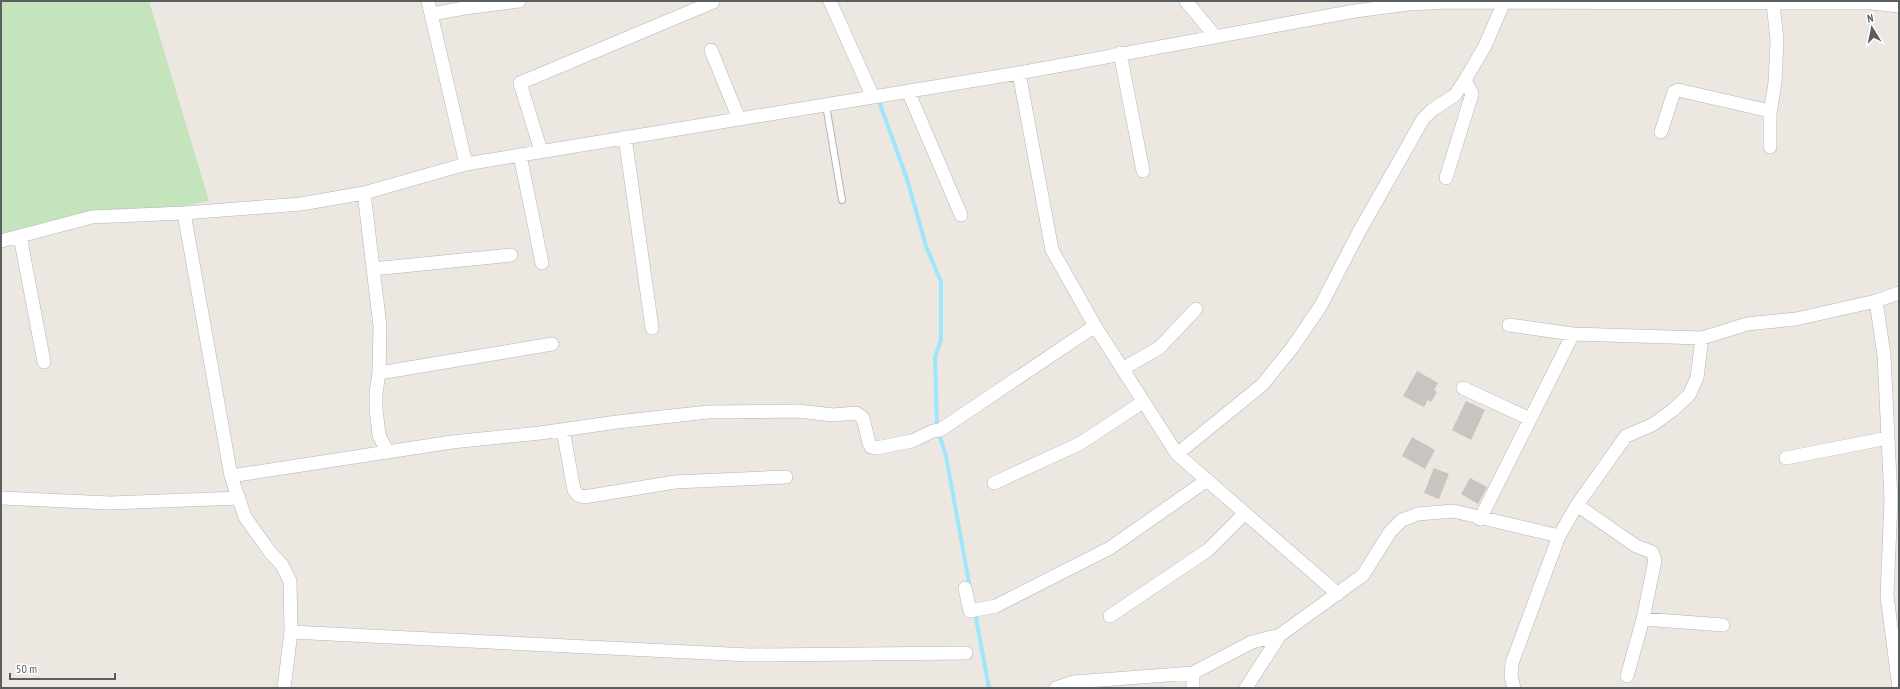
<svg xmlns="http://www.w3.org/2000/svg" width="1900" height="689" font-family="'PT Sans Narrow',sans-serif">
<rect width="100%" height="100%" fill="#ece7e0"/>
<path fill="#c4e4bc" d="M1,1H149L209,201L1,241Z"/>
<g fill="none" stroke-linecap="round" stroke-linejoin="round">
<path stroke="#9ee6fe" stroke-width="4" d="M880,104L907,179L926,246L941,282V340L935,357L937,427L946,456L970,588
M975,613L989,688"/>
</g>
<path fill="#c9c4c0" d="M1417,371L1438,383L1434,390L1437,392L1431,402L1428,400L1424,407L1403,396Z
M1466,401L1485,410L1471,440L1452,430Z
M1412,437L1435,450L1425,469L1402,456Z
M1434,468L1449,474L1439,499L1424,493Z
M1470,478L1487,487L1478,504L1461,494Z"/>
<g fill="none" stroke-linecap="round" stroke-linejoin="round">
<g stroke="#b1b5b8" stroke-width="8">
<path id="lane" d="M826,105L842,200"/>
</g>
<g stroke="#b1b5b8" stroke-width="14">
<path id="street" d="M428,1L466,164
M830,1L873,97
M1186,1L1215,36
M432,14L464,8L519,1
M711,50L739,119
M1120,53L1143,171
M1019,73L1052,250L1095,326L1177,454L1338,594
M908,91L961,215
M1661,132L1674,92L1678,90L1770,111
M625,137L652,328
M1770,147V114L1775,82L1777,40L1773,3
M541,151L520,83L713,2
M520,155L542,263
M1446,178L1472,94L1465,80
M364,193L380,326L379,373L376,393V409L379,435L387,451
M184,213L231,476L245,517L270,552L282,565L290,581L291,632L284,688
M20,236L44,362
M1,241L92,217L184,213L301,204L364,193L466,164L1019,73L1355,11L1409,4L1448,2L1872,3L1899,6
M373,269L511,255
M1876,301L1884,355L1891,500L1887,596L1899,688
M1509,325L1573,334L1702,338L1747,324L1796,319L1876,301L1899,293
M1122,369L1159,348L1196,309
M379,373L552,344
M1463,388L1530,419
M563,430L574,490L578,495L584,497L675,482L786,477
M1177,454L1262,385L1292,348L1320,307L1359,232L1423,119L1432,110L1455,95L1465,80L1485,46L1504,2
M1786,458L1888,438
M231,476L452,442L540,433L617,422L708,412L798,411L833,415L856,413L863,418L869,443L871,447L876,448L912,441L933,431L940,430L1095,326
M994,483L1079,444L1143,402
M1,498L110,503L239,498
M1577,505L1636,546L1652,552L1655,560L1643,619L1627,676
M1480,519L1573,334
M965,588L970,611L996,606L1110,548L1207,480
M1110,616L1208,550L1245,513
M1643,619L1723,625
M291,632L749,655L966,653
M1056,688L1074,682L1193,673L1252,642L1280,635
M1193,688V673
M1246,688L1280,635L1363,575L1390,532L1402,520L1418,514L1453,511L1559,536
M1514,688L1511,676L1512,663L1559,536L1577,505L1626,436L1652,425L1673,410L1689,395L1697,378L1702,338"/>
</g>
<use href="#lane" stroke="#fff" stroke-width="6"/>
<use href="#street" stroke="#fff" stroke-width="13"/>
</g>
<rect width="1900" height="689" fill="none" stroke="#595e61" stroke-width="4"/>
<g transform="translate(1872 28) rotate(350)" stroke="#ffffff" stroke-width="3" paint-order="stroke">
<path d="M0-3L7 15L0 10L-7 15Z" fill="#595e61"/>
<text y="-6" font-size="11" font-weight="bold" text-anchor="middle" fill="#595e61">N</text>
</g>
<path d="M10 673v6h105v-6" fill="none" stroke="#595e61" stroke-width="2"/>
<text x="16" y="673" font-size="12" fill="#595e61" stroke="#ffffff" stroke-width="3" paint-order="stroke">50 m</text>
</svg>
